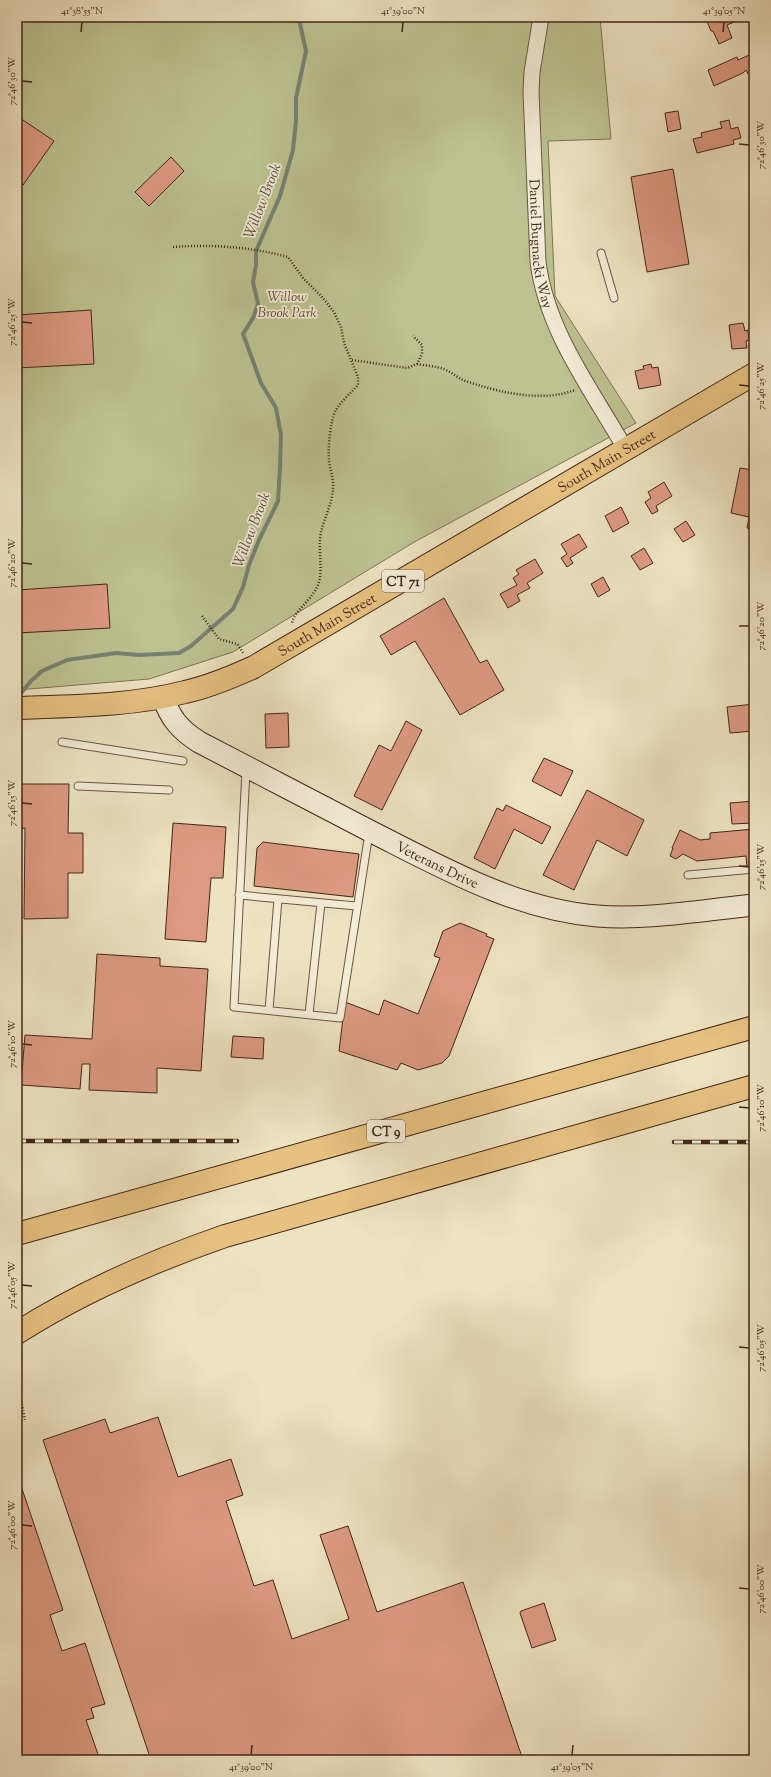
<svg xmlns="http://www.w3.org/2000/svg" width="771" height="1777" font-family="'Sorts Mill Goudy',serif">
<rect width="100%" height="100%" fill="#ede2c1"/>
<filter id="stains"><feTurbulence type="fractalNoise" baseFrequency=".005" numOctaves="4"/><feColorMatrix values="0 0 0 0 .2 0 0 0 0 .09 0 0 0 0 .02 0 0 0 .5 -.17"/></filter>
<radialGradient id="worn" r=".72"><stop offset=".6" stop-color="#630" stop-opacity="0"/><stop offset="1" stop-color="#630" stop-opacity=".3"/></radialGradient>
<path fill="#bcc290" stroke="#7e7454" d="M17,17H600L611,139L548,141L555,296L636,423L416,541L233,652L149,679L17,690Z"/>
<g fill="none" stroke-linecap="round" stroke-linejoin="round">
<path stroke="#768173" stroke-width="4" d="M17,698L31,681L42,671L67,660L116,653L139,655L179,653L191,646L233,609L243,587L249,565L259,540L278,501L280,467L281,435L276,408L261,383L243,334L253,318L258,304L253,282L256,265V251L280,196L293,150L296,121V98L306,51L300,24L297,17"/>
</g>
<path fill="#dd9a82" stroke="#412617" d="M705,17H732L734,22L727,25L732,38L719,44L713,31H711Z
M754,53V71L748,74L746,70L743,73L714,86L708,70L737,57L738,60Z
M678,111L681,129L668,132L665,113Z
M17,116L54,141L23,185L17,181Z
M729,120L731,129L738,127L741,138L733,140L734,144L697,153L693,139L702,137L701,133L722,128L720,122Z
M171,157L184,171L149,206L135,192Z
M673,169L689,264L647,272L631,177Z
M91,310L94,364L17,368V315Z
M750,313H754V337Z
M743,323L745,331L748,330L749,340L746,341L747,348L732,349L729,325Z
M651,364L652,368L658,367L661,385L639,389L635,371L644,369L643,366Z
M740,468L754,470V529L747,528L749,517L731,513Z
M664,482L672,496L656,506L658,511L652,514L645,502L651,498L648,492Z
M621,507L629,523L613,532L605,516Z
M686,521L695,535L683,542L674,529Z
M579,534L587,547L570,558L573,563L567,567L561,558L567,554L561,544Z
M644,548L653,563L640,570L631,556Z
M535,559L543,573L527,583L530,588L517,595L520,601L508,608L500,594L517,585L513,578L519,574L516,570Z
M603,577L610,590L598,597L591,584Z
M107,584L110,628L17,633V590Z
M444,598L480,663L487,660L504,690L460,715L415,641L391,655L380,636Z
M754,704V731L730,733L727,707Z
M288,713L289,747L266,748L265,714Z
M406,721L422,730L382,810L354,796L379,745L391,751Z
M544,758L573,771L561,796L532,781Z
M17,784H69L68,833H83V873H68V918L24,919L25,828L17,829Z
M587,790L644,820L627,856L597,840L574,890L543,875Z
M754,801V823L732,824L730,803Z
M506,805L551,827L542,844L514,829L495,869L474,858L497,808L503,811Z
M173,823L226,827L223,878H211L206,942L165,939Z
M754,829V866L747,867L746,856L697,861L683,854L676,859L670,856L673,848H672L680,830L700,840L710,839V833Z
M263,842L359,854L353,897L254,886L257,848Z
M460,923L487,934L486,936L494,939L449,1056L442,1063L418,1070L401,1063L397,1070L339,1051L345,1002L379,1015L384,1000L418,1014L440,958L434,956L443,931Z
M97,954L160,958V966L208,969L201,1071L157,1068V1093L89,1090L90,1064H82L80,1089L21,1085L25,1035L92,1039Z
M233,1036L264,1038L263,1059L231,1057Z
M158,1417L178,1477L231,1459L243,1495L226,1501L254,1586L273,1580L292,1639L349,1619L320,1535L348,1526L377,1612L463,1582L523,1760H151L43,1440L105,1419L110,1433Z
M17,1474L63,1610L50,1615L62,1651L85,1643L105,1704L91,1708L94,1718L86,1720L100,1760L17,1759Z
M544,1603L556,1640L532,1648L520,1613L521,1611Z"/>
<g fill="none" stroke-linecap="round" stroke-linejoin="round">
<g stroke="#6c5542" stroke-width="9">
<path id="lane" d="M601,253L614,298
M62,742L183,761
M246,770L234,1007L340,1018L369,833
M78,786L169,790
M688,875L754,869
M239,895L356,906
M269,1010L278,899
M309,1014L321,903"/>
</g>
<g stroke="#6c5542" stroke-width="17">
<g id="street">
<path id="s1" d="M541,17L532,72L531,92L538,262C547,332 592,390 626,450"/>
</g>
</g>
<g stroke="#412617" stroke-width="23">
<g id="secondary">
<path id="s2" d="M163,697C170,718 180,730 199,742C256,772 313,801 370,831C443,868 515,909 597,916C649,920 703,910 754,905"/>
</g>
</g>
<g stroke="#412617" stroke-width="24">
<g id="primary">
<path id="s3" d="M17,708C72,706 131,706 185,692C208,687 232,677 254,667L754,374"/>
</g>
</g>
<g stroke="#412617" stroke-width="24">
<path id="highway" d="M17,1234L754,1027
M17,1333C81,1292 153,1261 225,1236L754,1086"/>
</g>
<path stroke="#412617" stroke-width="2.5" stroke-dasharray="1 2" stroke-linecap="butt" d="M173,247C211,244 251,247 288,257L303,278L323,298L334,312L341,327L344,343L358,377V385C351,393 342,400 336,410C330,420 328,448 329,461C330,470 334,479 333,488C333,501 324,519 321,532C318,548 322,563 320,578C316,599 293,610 292,624
M352,360L407,368L417,364L422,354V345L413,336
M417,364C426,366 436,366 444,369C451,372 457,377 463,380C496,392 542,403 575,390
M202,616L219,639L237,644L244,654
M17,1381L25,1420"/>
<use href="#lane" stroke="#f3ecd7" stroke-width="7"/>
<use href="#street" stroke="#f3ecd7" stroke-width="15"/>
<use href="#secondary" stroke="#f3ecd7" stroke-width="21"/>
<use href="#primary" stroke="#e6c180" stroke-width="22"/>
<use href="#highway" stroke="#e6c180" stroke-width="22"/>
<g stroke="#412617" stroke-width="4.5">
<path id="rail" d="M17,1141H237
M674,1142H754"/>
</g>
<use href="#rail" stroke="#f3ecd7" stroke-width="3" stroke-dasharray="9" stroke-linecap="butt"/>
</g>
<path fill="none" stroke="#412617" stroke-width="1.5" d="M81,32L82,22M402,32L403,22M723,32L724,22M22,81L32,82M739,144L749,145M22,322L32,323M739,385L749,386M22,563L32,564M739,626H749M22,803L32,804M739,866L749,867M22,1044L32,1045M739,1107L749,1108M22,1285L32,1286M739,1347L749,1348M22,1525L32,1526M739,1588L749,1589M251,1755L252,1745M572,1755L573,1745"/>
<g text-anchor="middle" stroke-width="3.5" stroke-linejoin="round" paint-order="stroke">
<g fill="#f3ecd7" stroke="#766151" stroke-width="1">
<rect x="382" y="570" width="42" height="22" rx="3"/>
<rect x="367" y="1120" width="38" height="22" rx="3"/>
</g>
<g font-size="13" font-weight="bold" fill="#412617">
<text x="403" y="586">CT 71</text>
<text x="386" y="1136">CT 9</text>
</g>
<g font-size="14" fill="#412617" stroke="#f3ecd7">
<text dy="5" stroke="none"><textPath href="#s1" startOffset="228">Daniel Bugnacki Way</textPath></text>
<text dy="5" stroke="none"><textPath href="#s3" startOffset="651">South Main Street</textPath></text>
<text dy="5" stroke="none"><textPath href="#s3" startOffset="327">South Main Street</textPath></text>
<text dy="5" stroke="none"><textPath href="#s2" startOffset="327">Veterans Drive</textPath></text>
</g>
<g font-size="14" font-style="italic" fill="#604d35" stroke="#f3ecd7">
<text x="287" y="301">Willow<tspan x="287" dy="16">Brook Park</tspan></text>
</g>
<g font-size="15" font-style="italic" fill="#574c3d" stroke="#f3ecd7">
<text transform="translate(262 201) rotate(-69)" y="5">Willow Brook</text>
<text transform="translate(251 530) rotate(-69)" y="5">Willow Brook</text>
</g>
</g>
<rect width="771" height="1777" fill="none" stroke="#ede2c1" stroke-width="44"/>
<rect x="22" y="22" width="727" height="1733" fill="none" stroke="#412617" stroke-width="1.5"/>
<g font-size="10" text-anchor="middle" fill="#412617">
<text x="82" y="14">41°38'55"N</text>
<text x="403" y="14">41°39'00"N</text>
<text x="724" y="14">41°39'05"N</text>
<text transform="translate(11 81) rotate(-90)" y="4">72°46'30"W</text>
<text transform="translate(760 145) rotate(-90)" y="4">72°46'30"W</text>
<text transform="translate(11 322) rotate(-90)" y="4">72°46'25"W</text>
<text transform="translate(760 386) rotate(-90)" y="4">72°46'25"W</text>
<text transform="translate(11 563) rotate(-90)" y="4">72°46'20"W</text>
<text transform="translate(760 626) rotate(-90)" y="4">72°46'20"W</text>
<text transform="translate(11 803) rotate(-90)" y="4">72°46'15"W</text>
<text transform="translate(760 867) rotate(-90)" y="4">72°46'15"W</text>
<text transform="translate(11 1044) rotate(-90)" y="4">72°46'10"W</text>
<text transform="translate(760 1108) rotate(-90)" y="4">72°46'10"W</text>
<text transform="translate(11 1285) rotate(-90)" y="4">72°46'05"W</text>
<text transform="translate(760 1348) rotate(-90)" y="4">72°46'05"W</text>
<text transform="translate(11 1525) rotate(-90)" y="4">72°46'00"W</text>
<text transform="translate(760 1589) rotate(-90)" y="4">72°46'00"W</text>
<text x="251" y="1770">41°39'00"N</text>
<text x="572" y="1770">41°39'05"N</text>
</g>
<rect width="100%" height="100%" filter="url(#stains)"/>
<rect width="100%" height="100%" fill="url(#worn)"/>
</svg>
